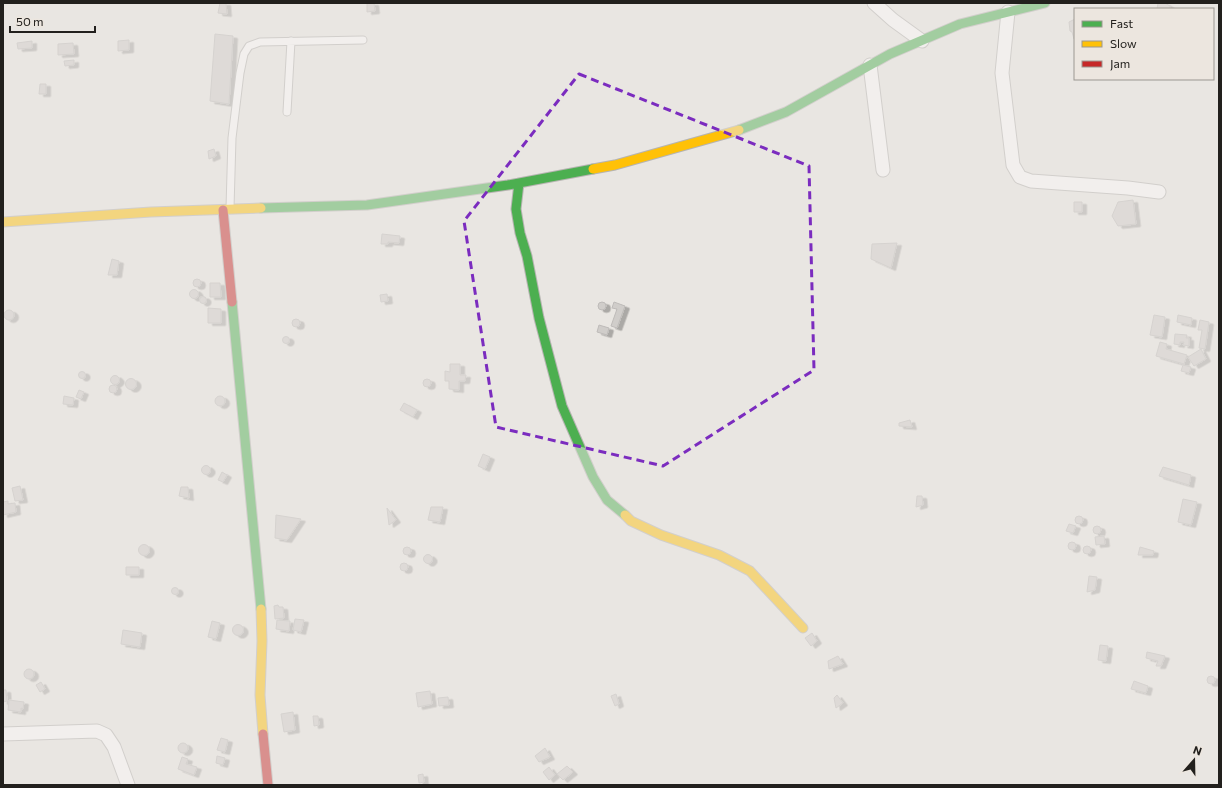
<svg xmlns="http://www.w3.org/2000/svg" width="1222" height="788" font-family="Commissioner,sans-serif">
<defs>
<filter id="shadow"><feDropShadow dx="4.5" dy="2.5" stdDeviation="0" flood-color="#0004"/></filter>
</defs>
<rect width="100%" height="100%" fill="#e9e6e2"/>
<path fill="#d0cdca" stroke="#bebbb9" filter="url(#shadow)" d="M220,3H226L227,14L218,13Z
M367,3H374L375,11L367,12Z
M1158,3H1165L1170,6V9H1157Z
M1075,19V39H1074L1072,32L1070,31L1069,22Z
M215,34L233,36L229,104L210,101Z
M129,40V50L118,51V41Z
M32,41V48L18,49L17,43Z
M73,43L74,54L58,55V44Z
M74,60V65L65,66L64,61Z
M40,84H46V94H39Z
M214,149L216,156L209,159L208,151Z
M1133,200L1136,224L1118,226L1112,216L1118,202Z
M1074,202H1082V212H1074Z
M382,234L400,236L399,243L388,242V244H381Z
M897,243L891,268L871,259L872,244Z
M112,259L119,261L117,275H108Z
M193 283a4 4 0 1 1 8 0a4 4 0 1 1-8 0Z
M210,283H220L221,297H210Z
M189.5 294a4.5 4.5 0 1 1 9 0a4.5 4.5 0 1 1-9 0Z
M387,294L388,301L381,302L380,295Z
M199.5 300a3.5 3.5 0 1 1 7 0a3.5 3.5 0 1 1-7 0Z
M598 306a4 4 0 1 1 8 0a4 4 0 1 1-8 0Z
M614,302L625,306L617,328L611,326L617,309L612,308Z
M208,308L221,309V323H208Z
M4 315a5 5 0 1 1 10 0a5 5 0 1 1-10 0Z
M1154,315L1165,317L1162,337L1150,335Z
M1178,315L1192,318L1191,325L1177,322Z
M292 323a4 4 0 1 1 8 0a4 4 0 1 1-8 0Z
M1200,320L1209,322L1205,349L1199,348L1202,330H1198Z
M599,325L609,328L607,335L597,332Z
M1175,334L1187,335L1186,338H1189V346L1183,345L1184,342H1180V345L1174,344Z
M282.5 340a3.5 3.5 0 1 1 7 0a3.5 3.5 0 1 1-7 0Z
M1160,342L1167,344L1166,349L1187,355L1184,364L1156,356Z
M1201,349L1206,359L1194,366L1188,357Z
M450,364H460V375H466L465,381H459V390L449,389V381H445V371L450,372Z
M1183,365L1191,367L1189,373L1181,371Z
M78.5 375a3.5 3.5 0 1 1 7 0a3.5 3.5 0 1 1-7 0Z
M110.5 380a4.5 4.5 0 1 1 9 0a4.5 4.5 0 1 1-9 0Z
M125.5 384a5.5 5.5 0 1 1 11 0a5.5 5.5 0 1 1-11 0Z
M423 383a4 4 0 1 1 8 0a4 4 0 1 1-8 0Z
M109 389a4 4 0 1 1 8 0a4 4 0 1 1-8 0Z
M79,390L84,392L81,399L76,397Z
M64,396L74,398L73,405L63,404Z
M215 401a5 5 0 1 1 10 0a5 5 0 1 1-10 0Z
M404,403L417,410L413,417L400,410Z
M910,420L912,427L899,426V423Z
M483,454L490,457L485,469L478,466Z
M201.5 470a4.5 4.5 0 1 1 9 0a4.5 4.5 0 1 1-9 0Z
M1163,467L1191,475L1189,485L1159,476Z
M222,472L227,475L223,482L218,480Z
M20,486L23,500L15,501L12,488Z
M181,487H188L189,498L179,496Z
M917,496H922L923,505L916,507Z
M1183,499L1197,502L1191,525L1178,522Z
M8,501V504L15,503L16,512L3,515V502Z
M431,507H443L440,522L428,520Z
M387,508L396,520L389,525Z
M276,515L301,519L287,540L275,538Z
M1075 520a4 4 0 1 1 8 0a4 4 0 1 1-8 0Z
M1069,524L1076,526L1073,533L1066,531Z
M1093 530a4 4 0 1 1 8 0a4 4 0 1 1-8 0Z
M1104,536L1105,544L1096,545L1095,537Z
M1068 546a4 4 0 1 1 8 0a4 4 0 1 1-8 0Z
M138.5 550a5.5 5.5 0 1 1 11 0a5.5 5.5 0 1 1-11 0Z
M1083 550a4 4 0 1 1 8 0a4 4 0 1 1-8 0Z
M403 551a4 4 0 1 1 8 0a4 4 0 1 1-8 0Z
M1140,547L1154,551L1153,555H1138Z
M423.5 559a4.5 4.5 0 1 1 9 0a4.5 4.5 0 1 1-9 0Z
M400 567a4 4 0 1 1 8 0a4 4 0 1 1-8 0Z
M126,567H139V575H126Z
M1089,576L1097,577L1095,590L1087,592Z
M171.5 591a3.5 3.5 0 1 1 7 0a3.5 3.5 0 1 1-7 0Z
M278,605L279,607H283L284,618L275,619L274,606Z
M295,619L304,620L301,632L293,630Z
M277,620L290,621L289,631L276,629Z
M212,621L220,623L216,639L208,637Z
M232.5 630a5.5 5.5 0 1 1 11 0a5.5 5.5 0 1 1-11 0Z
M123,630L142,633L140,647L121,644Z
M812,633L817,641L811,646L805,638Z
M1100,645L1108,646L1106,661L1098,660Z
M1147,652L1165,656L1161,666H1156L1158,661L1146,658Z
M838,656L843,664L829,669L828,661Z
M24 674a5 5 0 1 1 10 0a5 5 0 1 1-10 0Z
M1207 680a4 4 0 1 1 8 0a4 4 0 1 1-8 0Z
M1134,681L1148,686L1146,693L1131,689Z
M41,682L45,689L40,692L36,685Z
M3,690H6L7,701L3,702Z
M430,691L432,704L418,707L416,693Z
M616,694L619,704L615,706L611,696Z
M837,695L843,703L836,708L834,698Z
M448,697L449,705L439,706L438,698Z
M9,700L24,702L23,709L21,708V712L8,710Z
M293,712L295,730L284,732L281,714Z
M313,716H318L319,725L314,726Z
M221,738L228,740L225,752L217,750Z
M178 748a5 5 0 1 1 10 0a5 5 0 1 1-10 0Z
M545,748L550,757L539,762L535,756Z
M217,756L225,758L223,765L216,763Z
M182,757L188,759L186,764L197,767L194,775L178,769Z
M567,766L573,772L563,780L557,774Z
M549,767L555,775L549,780L543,772Z
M423,774L424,782L419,783L418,775Z"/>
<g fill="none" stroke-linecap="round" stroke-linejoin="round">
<g stroke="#b6b4b1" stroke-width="9">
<path id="lane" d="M287,112L291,41
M230,208L232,138L240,73L244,54L249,46L260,42L363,40"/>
</g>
<g stroke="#b6b4b1" stroke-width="15">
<path id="street" d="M874,3L893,20L922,41
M1008,12L1002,73L1013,165L1020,177L1031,181L1128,188L1159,192
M870,65L883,170
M3,734L97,731L106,735L114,747L128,785"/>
</g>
<g stroke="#b6b4b1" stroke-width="11">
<path id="fast" d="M739,130L786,112L890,54L960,24L1045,3
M519,183L516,209L520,233L527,256L539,318L562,406L593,477L607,500L625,515
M261,208L367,205L508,185L593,169
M232,302L261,609"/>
</g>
<g stroke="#b6b4b1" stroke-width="11">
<path id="slow" d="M593,169L615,165L739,130
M3,222L151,212L261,208
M625,515L631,521L661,535L719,555L750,571L803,628
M261,609L262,641L260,695L263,734"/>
</g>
<g stroke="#b6b4b1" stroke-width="11">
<path id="jam" d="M223,210L232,302
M263,734L268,785"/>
</g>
<use href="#lane" stroke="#fcfbfb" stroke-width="7"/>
<use href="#street" stroke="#fcfbfb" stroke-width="13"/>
<use href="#fast" stroke="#4caf50" stroke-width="9"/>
<use href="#slow" stroke="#ffc107" stroke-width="9"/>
<use href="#jam" stroke="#c62828" stroke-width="9"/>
</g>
<path d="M0 0H1222V788H0ZM579,74L809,166L814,370L663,466L496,427L464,221Z" fill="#e9e6e2" fill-opacity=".55" fill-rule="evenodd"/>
<path fill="none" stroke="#7b2cbf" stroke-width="3" stroke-dasharray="8 5" stroke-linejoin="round" d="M579,74L809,166L814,370L663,466L496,427L464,221Z"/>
<rect width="1222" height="788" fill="none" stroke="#22201d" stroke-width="8"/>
<rect x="1074" y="8" width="140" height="72" fill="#ece6df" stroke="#9b9791"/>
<rect x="1082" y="21" width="20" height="6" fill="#4caf50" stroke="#9b9791"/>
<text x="1110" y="28" font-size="12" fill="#22201d">Fast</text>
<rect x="1082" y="41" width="20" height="6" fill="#ffc107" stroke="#9b9791"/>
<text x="1110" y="48" font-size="12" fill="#22201d">Slow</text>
<rect x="1082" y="61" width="20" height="6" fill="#c62828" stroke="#9b9791"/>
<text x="1110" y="68" font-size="12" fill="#22201d">Jam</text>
<g transform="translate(1194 760) rotate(20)" stroke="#ece6df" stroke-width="3" paint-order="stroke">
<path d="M0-3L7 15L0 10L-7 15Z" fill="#22201d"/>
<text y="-6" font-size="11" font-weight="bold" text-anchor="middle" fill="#22201d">N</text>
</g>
<path d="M10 26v6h85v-6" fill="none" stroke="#22201d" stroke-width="2"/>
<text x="16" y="26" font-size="12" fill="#22201d" stroke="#ece6df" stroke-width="3" paint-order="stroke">50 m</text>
</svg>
